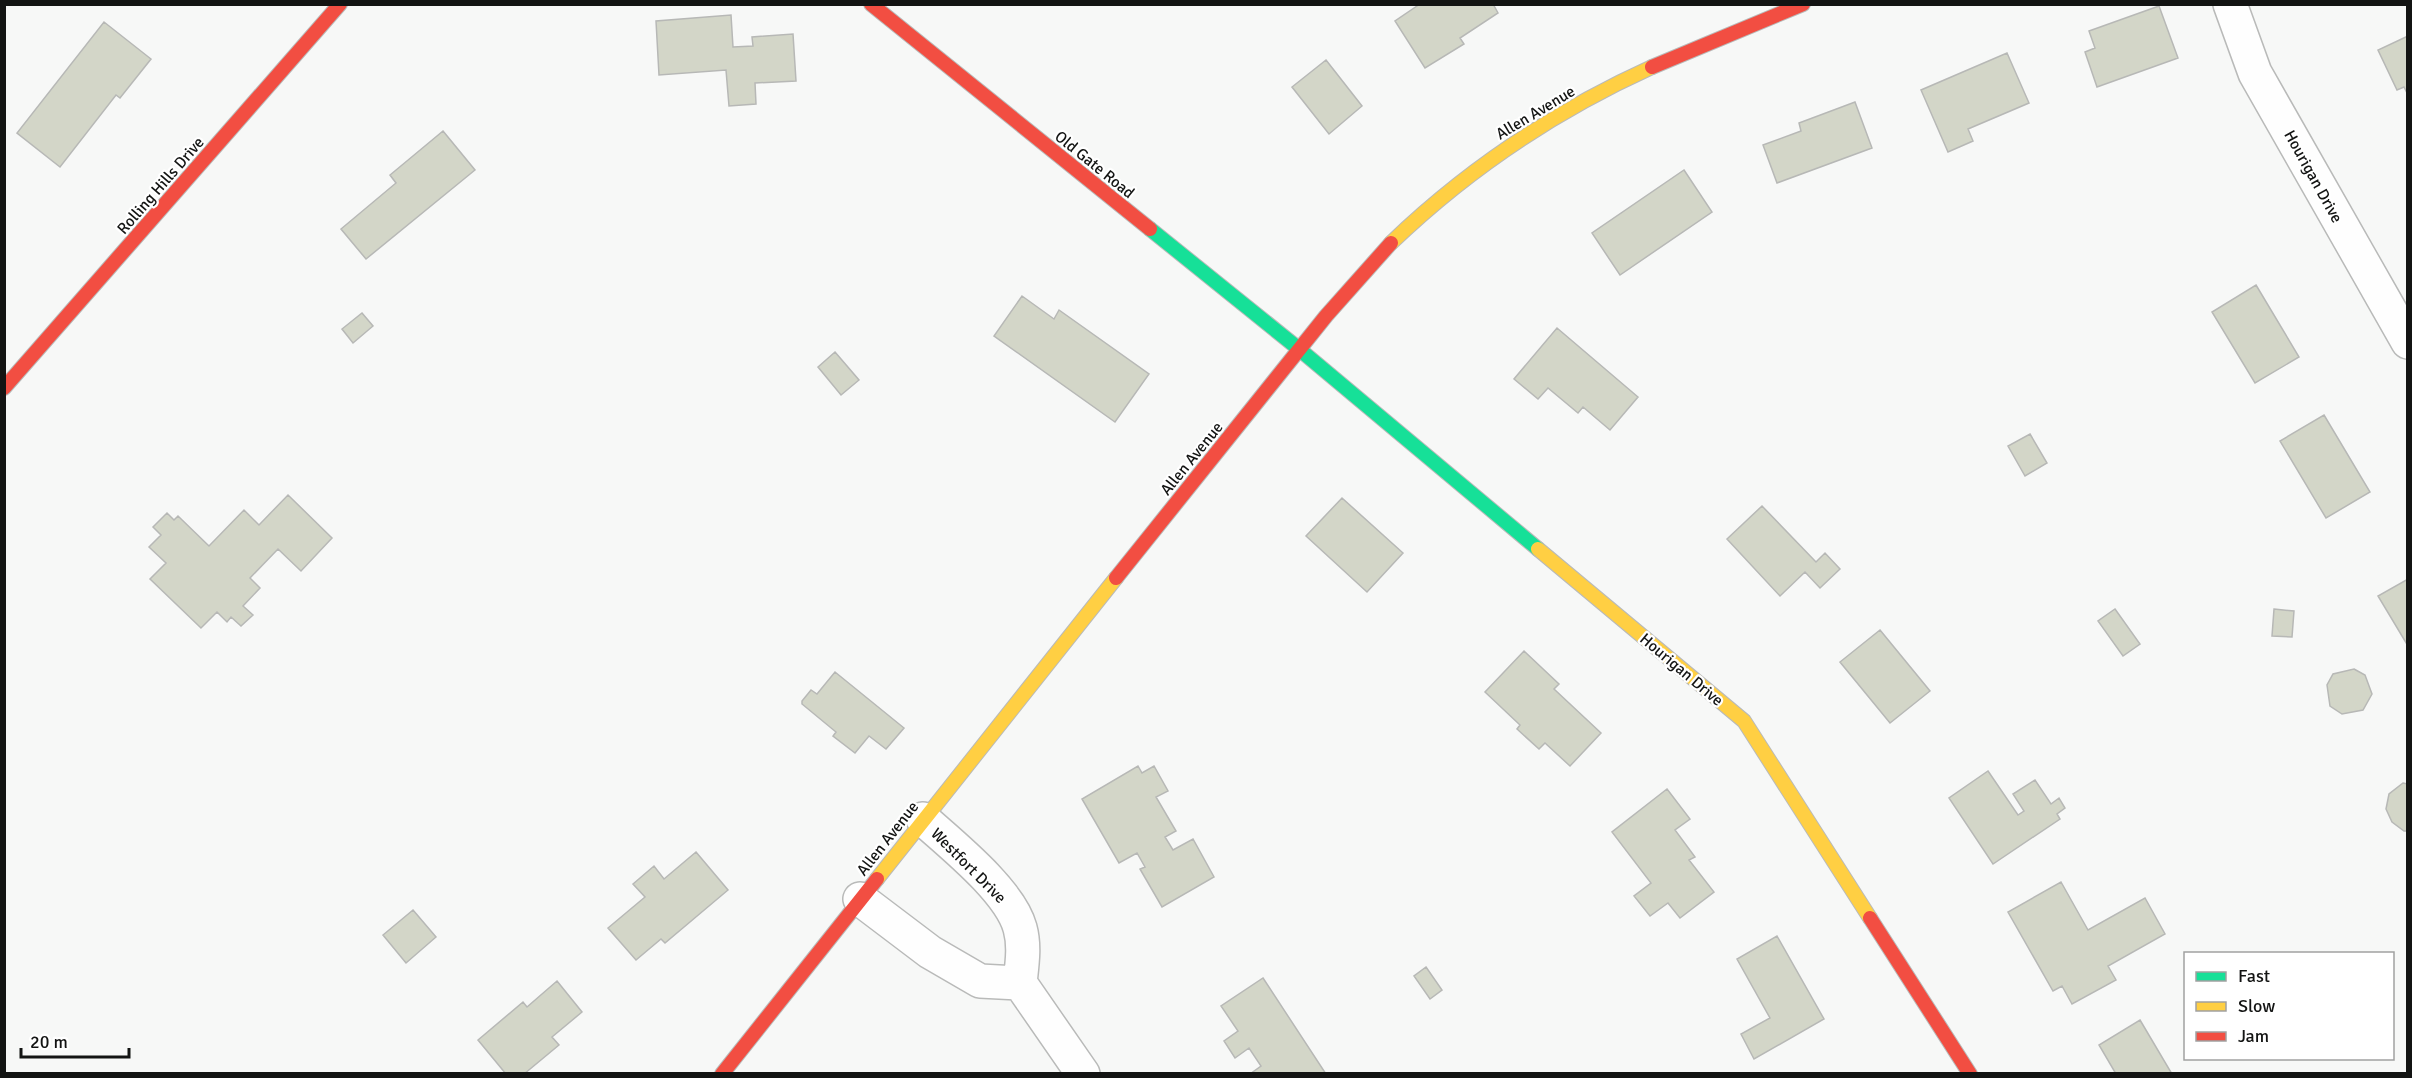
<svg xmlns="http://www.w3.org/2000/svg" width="2412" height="1078" font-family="Signika,sans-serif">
<rect width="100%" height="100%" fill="#f7f8f7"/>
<path fill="#d3d6c8" stroke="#b7b8b6" stroke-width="1.5" d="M1420,4H1493L1498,13L1460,38L1464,44L1425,68L1395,21Z
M2159,6L2178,58L2097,87L2085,52L2095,48L2089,31Z
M731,15L733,47L753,46L752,37L793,34L796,81L755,83L756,104L729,106L726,70L659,75L656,21Z
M104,22L151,59L120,98L116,95L60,167L17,133Z
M2408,36V95L2404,87L2397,90L2378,50Z
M2007,53L2029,103L1968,129L1973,141L1948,152L1921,90Z
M1326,60L1362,106L1329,134L1292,87Z
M1855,102L1872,148L1777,183L1763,145L1801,131L1799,123Z
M443,131L475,170L366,259L341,229L396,183L390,175Z
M1684,170L1712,212L1620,275L1592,233Z
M2256,285L2299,357L2255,383L2212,312Z
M1022,296L1054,319L1059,310L1149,374L1115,422L994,336Z
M362,313L373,326L353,343L342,329Z
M1557,328L1638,397L1610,430L1583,407L1578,413L1548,388L1538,399L1514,379Z
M835,352L859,380L841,395L818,367Z
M2324,415L2370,492L2326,518L2280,441Z
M2030,434L2047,463L2025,476L2008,446Z
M288,495L332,538L301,571L278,549L250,578L260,588L243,606L253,615L241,626L231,617L227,622L217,612L201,628L150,579L166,563L149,547L161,535L153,527L167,513L174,520L178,516L209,546L244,510L259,525Z
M1342,498L1403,553L1367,592L1306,536Z
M1762,506L1816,562L1825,553L1840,569L1820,588L1805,572L1780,596L1727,539Z
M2408,579V646L2378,596Z
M2115,609L2140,644L2123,656L2098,621Z
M2274,609L2294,611L2292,637L2272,636Z
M1880,630L1930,691L1890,723L1840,662Z
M1524,651L1559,684L1554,689L1601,733L1570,766L1545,743L1539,749L1517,729L1520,725L1485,692Z
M2354,669L2365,675L2372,694L2363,710L2342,714L2330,706L2327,685L2333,674Z
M835,672L904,728L886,749L869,736L855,753L833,736L836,732L802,704V701L811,690L817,694Z
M1138,766L1142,773L1154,766L1168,791L1156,797L1176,831L1165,837L1173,850L1193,839L1214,877L1162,907L1140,869L1145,867L1137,853L1119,863L1082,799Z
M1988,771L2018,815L2024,811L2013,794L2035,780L2051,804L2059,798L2065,808L2057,814L2060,819L1993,864L1949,798Z
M2403,783L2408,784V831H2404L2392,822L2386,809L2389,794Z
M1667,789L1690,819L1675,830L1695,857L1689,860L1714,892L1680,918L1668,903L1650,916L1634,896L1651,883L1612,832Z
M696,852L728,890L665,943L661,939L636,960L608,928L645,897L633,884L654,866L664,879Z
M2061,882L2088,930L2145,898L2165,934L2108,966L2116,980L2072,1004L2062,986L2053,991L2008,912Z
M413,910L436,937L406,963L383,935Z
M1777,936L1824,1019L1754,1059L1741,1034L1770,1018L1737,959Z
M1426,967L1442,990L1430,999L1414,976Z
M1263,978L1326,1074H1250L1261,1066L1249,1048L1235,1058L1224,1041L1238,1031L1221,1006Z
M557,981L582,1012L552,1037L559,1045L524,1074H506L478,1040L523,1002L527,1007Z
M2140,1020L2172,1074H2116L2099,1045Z"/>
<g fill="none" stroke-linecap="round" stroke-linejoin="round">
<g stroke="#b9bab9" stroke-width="36">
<path id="street" d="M2230,4L2255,73L2408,342
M860,899L930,952L980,981L1020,983C1022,964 1025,946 1020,928C1010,891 952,845 923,819
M1020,983L1083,1074"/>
</g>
<g stroke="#b9bab9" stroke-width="16">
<path id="fast" d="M1150,229L1299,349L1538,549"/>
</g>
<g stroke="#b9bab9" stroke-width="16">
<path id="slow" d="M1391,243C1468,169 1555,111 1652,67
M1538,549L1744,721L1870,918
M877,879L1116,578"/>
</g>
<g stroke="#b9bab9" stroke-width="16">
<path id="jam" d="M871,4L1150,229
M1652,67L1803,4
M4,388L340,4
M1116,578L1326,316L1391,243
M1870,918L1970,1074
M722,1074L877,879"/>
</g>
<use href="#street" stroke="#fefefe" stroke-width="33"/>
<use href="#fast" stroke="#16e098" stroke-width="14"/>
<use href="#slow" stroke="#ffcf43" stroke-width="14"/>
<use href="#jam" stroke="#f24e42" stroke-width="14"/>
</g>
<g text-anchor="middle" stroke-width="4.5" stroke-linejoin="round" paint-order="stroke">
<g font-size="16" fill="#131413" stroke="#fff">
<text transform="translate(1535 112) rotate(-31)" y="6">Allen Avenue</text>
<text transform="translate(1095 164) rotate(39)" y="6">Old Gate Road</text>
<text transform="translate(2314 176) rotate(61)" y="6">Hourigan Drive</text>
<text transform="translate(160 185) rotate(-49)" y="6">Rolling Hills Drive</text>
<text transform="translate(1191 458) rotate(-51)" y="6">Allen Avenue</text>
<text transform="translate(1682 669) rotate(40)" y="6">Hourigan Drive</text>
<text transform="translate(887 838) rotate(-52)" y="6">Allen Avenue</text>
<text transform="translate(969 865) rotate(45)" y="6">Westfort Drive</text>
</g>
</g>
<rect width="2412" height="1078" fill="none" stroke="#131413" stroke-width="12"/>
<rect x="2184" y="952" width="210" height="108" fill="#ffffff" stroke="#a1a1a1" stroke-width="1.5"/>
<rect x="2196" y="972" width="30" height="9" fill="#16e098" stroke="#a1a1a1" stroke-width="1.5"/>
<text x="2238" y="982" font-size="18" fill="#131413">Fast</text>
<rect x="2196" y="1002" width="30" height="9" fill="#ffcf43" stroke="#a1a1a1" stroke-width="1.5"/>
<text x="2238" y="1012" font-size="18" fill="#131413">Slow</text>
<rect x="2196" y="1032" width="30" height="9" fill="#f24e42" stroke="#a1a1a1" stroke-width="1.5"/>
<text x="2238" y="1042" font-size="18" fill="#131413">Jam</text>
<path d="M21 1048v9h108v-9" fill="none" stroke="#131413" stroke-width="3"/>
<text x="30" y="1048" font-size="18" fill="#131413" stroke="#ffffff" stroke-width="4.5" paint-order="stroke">20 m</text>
</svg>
